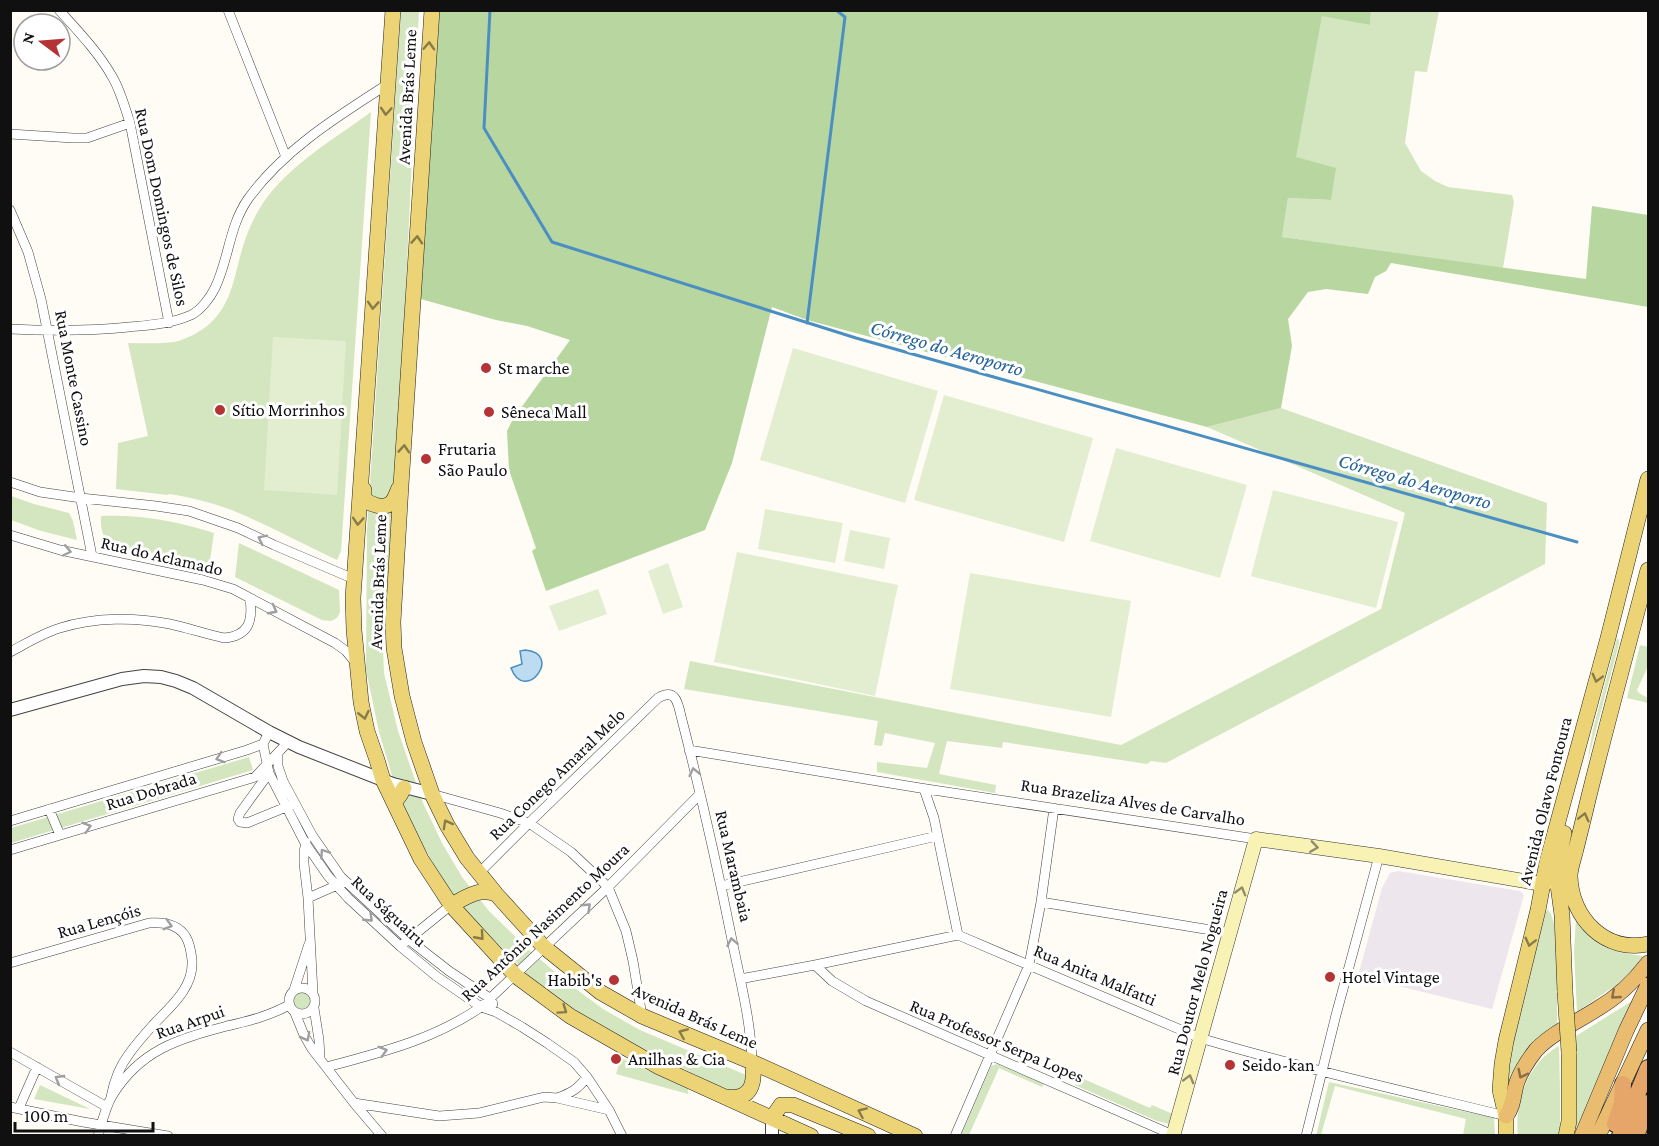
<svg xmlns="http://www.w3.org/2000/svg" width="1659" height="1146" font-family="'Crimson Pro',serif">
<rect width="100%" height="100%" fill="#fefcf4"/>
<path fill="#ede6ed" d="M1398,871L1520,891L1524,895L1492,1009L1358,976L1382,888L1390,873Z"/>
<path fill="#d3e6c0" d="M401,11H419L400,411L389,577L382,623L384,673L398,731L423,803L442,843L462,877L489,911L529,950L568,983L603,1009L640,1030L760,1081L749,1101L599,1027L528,975L454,899L402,809L379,732L366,670L367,530Z
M1371,11H1439L1427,72L1415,71L1405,143L1421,171L1435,181L1448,187L1512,195L1514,202L1503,268L1282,237L1288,198L1331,200L1295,157L1322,15L1370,25Z
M371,112L341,551L337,560C305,545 273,528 241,514C218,504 194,498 169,494L168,495L116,489L118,443L148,436L128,343C143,343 159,344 174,342C181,341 188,337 195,334C237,311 232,271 248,232C252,222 257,212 263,203C290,164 333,140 371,112Z
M1281,408L1547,503L1545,564L1166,763L1151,761L1147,764L1003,742L1002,748L947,741L939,774L996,785L995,793L877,772V762L927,768L935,743L885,733L882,746L874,745L878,721L684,689L690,661L1121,745L1381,609L1405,513L1207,427Z
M11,496L34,504L69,513L73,521L77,540L41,531L11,520Z
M101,516C139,514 178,521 214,533L209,567L182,559L110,545C103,540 100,525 101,516Z
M239,543L339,590L340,612L337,618L331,621L322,620L235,577Z
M1617,638L1619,640V644L1587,763L1593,729Z
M1640,645L1648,647V666L1637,690L1639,693L1646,697L1648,703L1627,698Z
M249,757L253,770L11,843V828Z
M1547,909L1551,914L1555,928L1557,948V1027L1508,1086V1068L1523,996Z
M1576,918C1598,949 1606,950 1642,956L1645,958L1616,985L1577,1012L1574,952Z
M293 1001a9 9 0 1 1 18 0a9 9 0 1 1-18 0Z
M1632,1001L1578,1135L1573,1136L1576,1102V1036Z
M1559,1046L1560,1089V1135L1518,1136C1514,1102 1528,1062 1559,1046Z
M621,1058L688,1089V1094L616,1074Z
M997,1064L1044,1084L1042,1087L999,1068L969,1135H961L991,1066Z
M1079,1077L1150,1108L1152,1105L1175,1115L1169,1124L1157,1121L1075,1085Z
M1329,1082L1494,1118L1495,1135H1463L1466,1119L1335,1086L1321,1135L1316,1136Z
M40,1085L90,1109L34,1099Z"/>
<path fill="#b7d6a0" d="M436,11H1371L1370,25L1322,16L1296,157L1336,168L1331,200L1288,198L1282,237L1586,279L1592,206L1648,215V307L1391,263L1386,271L1375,277L1368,294L1326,289L1308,292L1288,319L1292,346L1281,408L1207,427L807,320L772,307L732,463L705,530L546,591L532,551L536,548L509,470L507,431L513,419L570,340L527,326L496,320L417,298Z"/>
<path fill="#e3eed1" d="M273,337L346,341L337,495L264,490Z
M793,348L938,391L905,503L760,460Z
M944,395L1093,438L1064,542L914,500Z
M1116,448L1247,485L1220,578L1090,541Z
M1273,490L1398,522L1376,608L1251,576Z
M765,509L843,523L835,563L758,549Z
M850,530L890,538L884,569L844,561Z
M737,552L898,585L875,696L714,662Z
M668,563L683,607L663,614L648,571Z
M970,573L1131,601L1111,717L950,689Z
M598,589L607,614L559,631L549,606Z"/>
<path fill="#bddcf1" stroke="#4b8fc2" stroke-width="1.5" d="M525,650C564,653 525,705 511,668L522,664L520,651Z"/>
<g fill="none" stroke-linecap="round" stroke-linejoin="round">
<path stroke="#4b8fc2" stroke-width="3" d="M490,10L484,128L552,242L856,338L1577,542
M807,323L845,17L836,10"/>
<g stroke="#434343" stroke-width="10">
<path id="minor" d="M59,10C79,32 99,53 113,78C121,92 125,108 130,123L169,323
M228,10L286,157
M10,134L73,138H87L130,123
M10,210L28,252L41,299L92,556
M10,329C50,331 89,331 129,327C150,325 171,324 191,315C201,310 210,298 215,288C229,259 229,226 248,199C283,150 338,116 388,84
M10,482L40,492L81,498L156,506L189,511L238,528L274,545L354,579
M10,535L60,550L203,580L233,589L335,643L346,651L355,662
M10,652C27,643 43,633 60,628C95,617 135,617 170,624C188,628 206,634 224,638C249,636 253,621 250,598
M263,744L269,773L305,843L328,876L348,898L401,947L436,976L481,1007L496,1012L522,1027L547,1043L574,1062L587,1077L609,1110L622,1136
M689,750L920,788L1256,839
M278,754V766L283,781L312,835L341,877L408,939L449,971L491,999L493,1004
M269,773L240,813L238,819L240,822L247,823L291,805
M924,789L934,818L958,935
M432,794L500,813L529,823L571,852L608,887L626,931L633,961L642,1016
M49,809L60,835
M10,821L247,750L263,744L269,732
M306,842L304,852V864L308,898L313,993
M10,850L255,777L288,742
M479,873L529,823L658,698C675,688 678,702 681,716C700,790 717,865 732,940C740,980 751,1021 752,1062
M721,886L937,836
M308,898L342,883
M1041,902L1229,933
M404,943L451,905
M10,963L149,923C164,922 178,924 186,937C190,944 191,951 192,960C194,988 170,1007 153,1025C144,1035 136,1044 129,1054C119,1067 114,1081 111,1097
M815,965L832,981L866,1001L1173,1135
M740,979L815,965L958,935L1200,1038C1301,1068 1403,1091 1506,1116
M289 1001a13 13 0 1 1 26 0a13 13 0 1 1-26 0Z
M294,990L309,944
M314,1008L319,1040L320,1058
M295,1013L304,1035L312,1049L354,1103L382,1136
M10,1052L107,1107
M327,1067C382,1052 433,1040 481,1007L608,887L699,795
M557,1098C571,1093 578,1089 587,1077
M354,1103L439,1116L479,1113L544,1097L557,1098L609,1110
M10,1107L83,1122L168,1136
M19,1108L37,1067
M98,1136C102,1123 105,1108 112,1096C140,1050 178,1039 227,1026C249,1021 269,1016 289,1005
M955,1136L1029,965L1041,902L1054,808
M1306,1136L1336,1015L1379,856"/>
</g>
<g stroke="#434343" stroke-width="14">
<path id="tertiary" d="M10,710L122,679L144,676L161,677L176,681L193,688L269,732L299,747L393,784L432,794
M772,1136V1118"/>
</g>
<g stroke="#323232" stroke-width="15">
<path id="secondary" d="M1173,1136L1256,839L1379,856L1542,884L1551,881"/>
</g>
<g stroke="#212121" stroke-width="16">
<path id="primary" d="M393,10L353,598L354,630L361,702L367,731L377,760L383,780L421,859L451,905L516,976L570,1016L659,1067L811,1136
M432,10L401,485L393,622L394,648L402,696L414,742L432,794L447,825L467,858L496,894L544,947L600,992L642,1016L752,1062L915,1136
M361,486L364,490V499C371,505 385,510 392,502C395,499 397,492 399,488
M1648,570C1628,647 1607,723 1588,800C1584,817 1580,833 1576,849C1574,858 1570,868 1570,876C1571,919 1606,953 1648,944
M394,803L400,795L404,788
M1564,833L1559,857L1557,878L1562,915L1565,992
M451,905C466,898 478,887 496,894
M726,1097C751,1101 756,1083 752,1062
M772,1118L781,1105H793L868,1136
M1506,1136V1116L1500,1090L1502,1064L1506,1041L1538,910L1547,862L1608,638L1648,479
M1566,1136L1569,1121V1052"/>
</g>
<g stroke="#212121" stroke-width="16">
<path id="trunk" d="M1506,1116C1514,1106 1513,1094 1517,1082C1521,1071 1529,1059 1536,1050C1552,1033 1577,1022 1597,1009C1616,998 1635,980 1648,963
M1582,1136L1626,1031L1648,985
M1598,1136L1648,1030"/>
</g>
<g stroke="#212121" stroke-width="18">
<path id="motorway" d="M1615,1124L1622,1103L1623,1084
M1620,1136L1648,1068
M1636,1136L1648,1103"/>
</g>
<use href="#minor" stroke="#fff" stroke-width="9"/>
<use href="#tertiary" stroke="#fff" stroke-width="12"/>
<use href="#secondary" stroke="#f8f2b5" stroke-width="14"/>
<use href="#primary" stroke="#ecd376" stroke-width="15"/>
<use href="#trunk" stroke="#eabc70" stroke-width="15"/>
<use href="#motorway" stroke="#e7a669" stroke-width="16"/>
<g stroke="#212121" stroke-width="16" stroke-linecap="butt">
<path id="primary-bridge" d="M1565,992L1569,1052"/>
</g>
<use href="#primary-bridge" stroke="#ecd376" stroke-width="15"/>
</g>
<defs><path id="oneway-chevron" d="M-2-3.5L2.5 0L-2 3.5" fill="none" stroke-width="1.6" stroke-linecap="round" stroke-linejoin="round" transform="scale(1.5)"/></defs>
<g stroke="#897b48">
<use href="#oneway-chevron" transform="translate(429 46) rotate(-87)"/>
<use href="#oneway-chevron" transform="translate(386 111) rotate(94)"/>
<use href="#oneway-chevron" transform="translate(417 240) rotate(-86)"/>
<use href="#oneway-chevron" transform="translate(373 305) rotate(94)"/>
<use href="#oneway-chevron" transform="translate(404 449) rotate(-86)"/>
<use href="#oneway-chevron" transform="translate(358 521) rotate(94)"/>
<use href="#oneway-chevron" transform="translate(1597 678) rotate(105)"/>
<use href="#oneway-chevron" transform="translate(364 715) rotate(77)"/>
<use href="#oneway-chevron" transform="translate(1584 817) rotate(-76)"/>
<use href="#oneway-chevron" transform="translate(447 824) rotate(-119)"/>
<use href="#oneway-chevron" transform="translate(480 936) rotate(48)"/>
<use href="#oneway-chevron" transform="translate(1530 942) rotate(104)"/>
<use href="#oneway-chevron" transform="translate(563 1010) rotate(35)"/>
<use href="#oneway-chevron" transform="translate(683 1033) rotate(-157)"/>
<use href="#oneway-chevron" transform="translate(862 1112) rotate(-156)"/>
</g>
<g stroke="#9f9f9f">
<use href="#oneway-chevron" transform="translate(262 539) rotate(-154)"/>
<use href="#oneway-chevron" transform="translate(67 551) rotate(12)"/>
<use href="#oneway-chevron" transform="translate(273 610) rotate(28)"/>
<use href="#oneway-chevron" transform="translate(220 758) rotate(163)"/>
<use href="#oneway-chevron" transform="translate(694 772) rotate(-103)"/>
<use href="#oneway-chevron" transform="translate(87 827) rotate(-17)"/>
<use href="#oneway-chevron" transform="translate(324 853) rotate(-124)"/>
<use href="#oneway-chevron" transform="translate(587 907) rotate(-43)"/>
<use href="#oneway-chevron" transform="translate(369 918) rotate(43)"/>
<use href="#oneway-chevron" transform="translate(168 925) rotate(16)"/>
<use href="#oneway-chevron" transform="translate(732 942) rotate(-101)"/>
<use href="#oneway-chevron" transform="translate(306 1037) rotate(62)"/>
<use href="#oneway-chevron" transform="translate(383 1051) rotate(-16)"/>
<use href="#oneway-chevron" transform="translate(59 1079) rotate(-150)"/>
</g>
<g stroke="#908c6b">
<use href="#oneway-chevron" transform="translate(1314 847) rotate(8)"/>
<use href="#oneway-chevron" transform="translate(1241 891) rotate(-74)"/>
<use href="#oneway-chevron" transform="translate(1189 1079) rotate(-75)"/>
</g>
<g stroke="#886f45">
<use href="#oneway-chevron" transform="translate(1615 995) rotate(139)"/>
<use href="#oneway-chevron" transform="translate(1522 1074) rotate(117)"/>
</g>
<g fill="#b43436" stroke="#fff" stroke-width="2">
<circle cx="486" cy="368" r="6"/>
<circle cx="220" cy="410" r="6"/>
<circle cx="489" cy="412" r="6"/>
<circle cx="426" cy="459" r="6"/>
<circle cx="1330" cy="977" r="6"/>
<circle cx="614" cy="980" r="6"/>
<circle cx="616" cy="1059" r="6"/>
<circle cx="1230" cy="1065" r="6"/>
</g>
<g text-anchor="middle" stroke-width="6" stroke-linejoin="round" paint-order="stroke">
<g font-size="18" fill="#101010" stroke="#fff">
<text transform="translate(407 97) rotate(-87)" y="6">Avenida Brás Leme</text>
<text transform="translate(162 207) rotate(78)" y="6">Rua Dom Domingos de Silos</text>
<text transform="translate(74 378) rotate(79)" y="6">Rua Monte Cassino</text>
<text transform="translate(162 556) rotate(13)" y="6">Rua do Aclamado</text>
<text transform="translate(378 582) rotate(-88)" y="6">Avenida Brás Leme</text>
<text transform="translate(557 774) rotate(-44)" y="6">Rua Conego Amaral Melo</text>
<text transform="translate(151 791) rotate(-17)" y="6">Rua Dobrada</text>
<text transform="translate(1545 801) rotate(-76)" y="6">Avenida Olavo Fontoura</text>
<text transform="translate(1133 802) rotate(9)" y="6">Rua Brazeliza Alves de Carvalho</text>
<text transform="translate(734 866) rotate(77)" y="6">Rua Marambaia</text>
<text transform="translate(389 911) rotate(43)" y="6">Rua Ságuairu</text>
<text transform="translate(99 921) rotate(-16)" y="6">Rua Lençóis</text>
<text transform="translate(545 922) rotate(-43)" y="6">Rua Antônio Nasimento Moura</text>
<text transform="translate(1095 975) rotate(23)" y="6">Rua Anita Malfatti</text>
<text transform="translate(1197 982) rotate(-75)" y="6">Rua Doutor Melo Nogueira</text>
<text transform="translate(695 1016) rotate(24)" y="6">Avenida Brás Leme</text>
<text transform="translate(190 1022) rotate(-19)" y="6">Rua Arpui</text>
<text transform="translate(997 1041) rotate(23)" y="6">Rua Professor Serpa Lopes</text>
</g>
<g font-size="18" fill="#101010" stroke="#fff" text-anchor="start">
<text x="498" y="374">St marche</text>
<text x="232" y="416">Sítio Morrinhos</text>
<text x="501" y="418">Sêneca Mall</text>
<text x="438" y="455">Frutaria<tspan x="438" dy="21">São Paulo</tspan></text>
<text x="1342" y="983">Hotel Vintage</text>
<text x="602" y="986" text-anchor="end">Habib's</text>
<text x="628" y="1065">Anilhas &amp; Cia</text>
<text x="1242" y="1071">Seido-kan</text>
</g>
<g font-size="20" font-style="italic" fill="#236298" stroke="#fff">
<text transform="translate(947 348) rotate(16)" y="7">Córrego do Aeroporto</text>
<text transform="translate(1415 481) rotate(16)" y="7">Córrego do Aeroporto</text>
</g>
</g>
<rect width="1659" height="1146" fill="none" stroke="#101010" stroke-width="24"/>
<g transform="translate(42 42) rotate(286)"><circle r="28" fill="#ffffff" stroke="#9f9f9f" stroke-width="1.5"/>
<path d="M0-4.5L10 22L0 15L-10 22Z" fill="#b43436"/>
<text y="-9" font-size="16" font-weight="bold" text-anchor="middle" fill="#101010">N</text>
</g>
<path d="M15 1122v9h138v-9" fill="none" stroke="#101010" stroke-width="3"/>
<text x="24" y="1122" font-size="18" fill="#101010" stroke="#ffffff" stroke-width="4.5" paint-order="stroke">100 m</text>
</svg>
